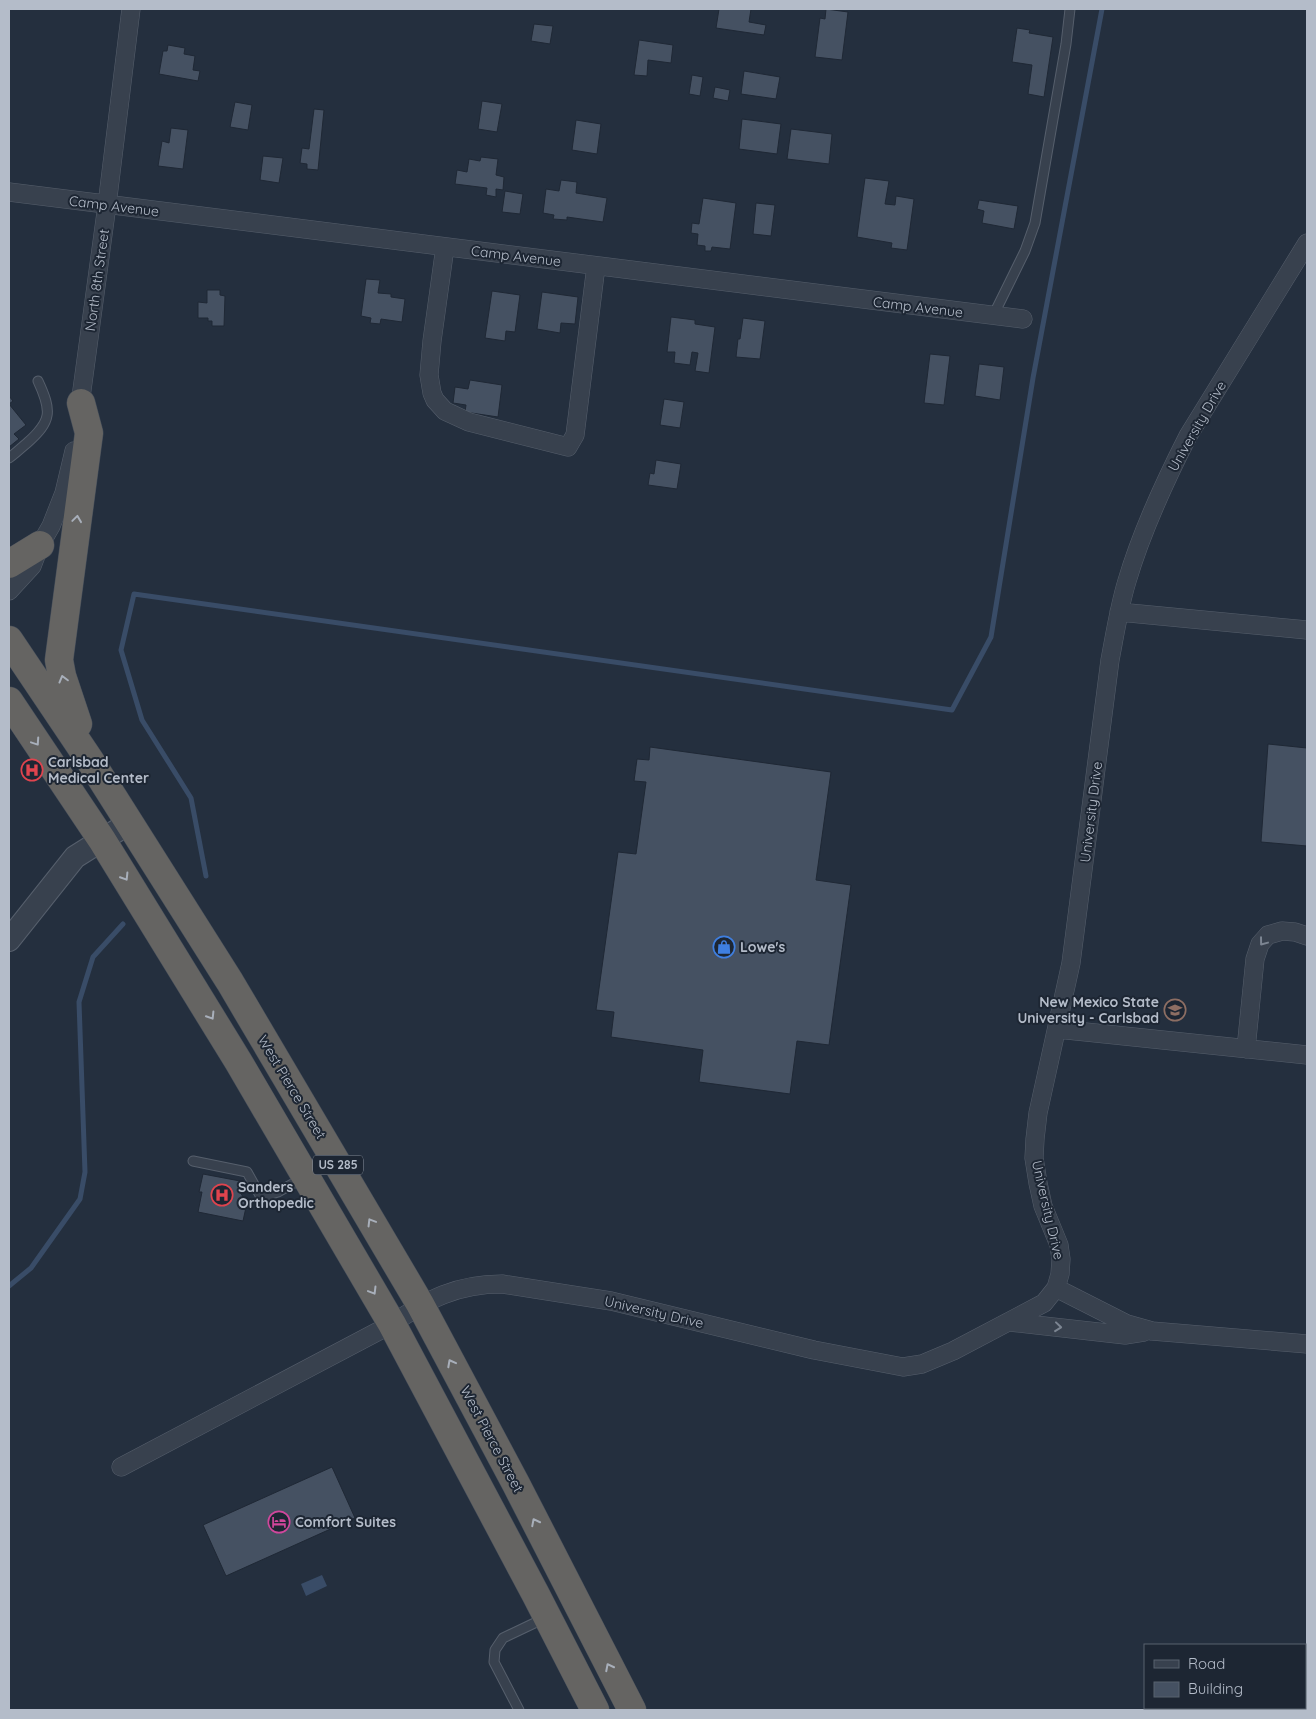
<svg xmlns="http://www.w3.org/2000/svg" width="1316" height="1719" font-family="Quicksand,sans-serif">
<rect width="100%" height="100%" fill="#242f3e"/>
<path fill="#394c67" d="M322,1575L327,1586L306,1596L301,1584Z"/>
<g fill="none" stroke-linecap="round" stroke-linejoin="round">
<path stroke="#394c67" stroke-width="5" d="M206,876L191,798L142,720L121,650L134,594L952,710L991,637L1033,378L1102,9
M9,1286L31,1268L80,1199L85,1172L79,1002L93,957L123,924"/>
</g>
<path fill="#455162" stroke="#1f2835" d="M719,9H751L749,22L766,25L764,35L716,28Z
M826,9L848,12L842,60L815,57L820,18L825,19Z
M534,24L553,26L550,44L531,41Z
M1017,28L1030,30L1029,33L1053,37L1044,97L1028,94L1032,65L1012,62Z
M639,40L673,45L671,63L648,60L647,76L634,75Z
M168,45L185,48L184,54L195,56L193,70L200,71L198,81L159,74L163,51H167Z
M744,71L780,77L776,99L741,94Z
M692,75L703,77L700,96L689,94Z
M715,87L730,90L728,101L713,98Z
M482,101L502,104L497,132L478,129Z
M235,102L252,105L248,130L230,127Z
M314,109L324,110L318,170L307,169V164L300,163L302,148L309,149Z
M742,119L781,124L777,154L739,149Z
M576,120L601,124L597,154L572,150Z
M171,128L188,130L183,169L158,166L162,141L169,143Z
M791,129L832,134L829,164L787,159Z
M263,156L283,158L279,183L260,180Z
M481,157L498,159L496,175L504,177L503,190L496,189V197L486,195L487,188L455,184L457,170L467,172L469,159L480,161Z
M865,178L889,181L885,204L895,205L896,196L914,199L907,250L891,248L892,243L857,237Z
M561,180L577,182L576,193L607,198L603,222L567,217V220L553,219L554,215L543,213L546,189L559,191Z
M505,191L523,194L520,214L502,212Z
M703,198L736,203L730,249L712,247L711,251H705V246L697,245L698,234L691,233L692,223L699,224Z
M979,200L1018,206L1014,229L982,223L984,211L977,209Z
M756,203L775,205L771,236L753,234Z
M366,279L380,280L378,293L391,294V297L405,299L402,322L381,319L380,324L370,323L371,318L361,316Z
M207,290H220V295L225,296L224,326H212V321H208V318H198V302L207,303Z
M492,291L520,295L515,332L506,331L505,341L485,338Z
M542,292L578,297L575,324L561,323L560,333L537,329Z
M671,317L695,320V324L715,327L709,373L695,371L698,353L692,352L690,365L674,363L675,352H667Z
M743,318L765,321L760,359L736,357L738,339H740Z
M930,354L950,356L944,405L924,403Z
M979,364L1004,367L1000,400L975,396Z
M470,380L502,385L498,417L465,412L466,405L453,403L455,387L468,389Z
M9,396L13,401L9,404L26,425L14,434L19,439L9,447Z
M664,399L684,402L680,428L660,425Z
M656,460L681,464L677,489L648,485L650,473L654,474Z
M1268,744L1307,748V846L1261,842Z
M650,747L831,772L816,880L851,885L829,1045L797,1041L790,1094L699,1082L703,1050L611,1037L614,1012L596,1010L618,852L636,854L646,782L634,781L637,759L649,760Z
M203,1174L240,1181L239,1190L243,1197L248,1198L243,1221L198,1212L202,1192H199Z
M332,1467L355,1518L226,1576L203,1525Z"/>
<g fill="none" stroke-linecap="round" stroke-linejoin="round">
<g stroke="#565f6c" stroke-width="11">
<path id="service" d="M993,316L1025,251L1035,223L1066,44L1070,9
M9,458C15,454 21,448 27,443C52,421 52,411 38,381
M193,1161L247,1172L261,1197L278,1192L303,1178
M519,1710L494,1662L495,1650L503,1638L545,1618"/>
</g>
<g stroke="#565f6c" stroke-width="19">
<path id="minor" d="M9,192L1023,319
M445,247L432,341L429,375L432,393L435,400L445,411L469,422L568,447L575,435L596,266
M79,412L107,205L131,9
M9,591L32,566L40,545L51,526L64,493L74,451
M1119,612L1307,630
M1057,1029L1307,1055
M1246,1049L1255,959L1260,944L1268,935L1282,931L1295,932L1307,936
M1056,1288L1127,1324L1152,1331L1307,1344
M1009,1322L1125,1335L1144,1332
M121,1467L392,1324C428,1299 457,1284 502,1284L611,1301L814,1350L903,1367L922,1364L953,1351L1044,1303L1056,1288L1060,1274L1061,1259L1059,1245L1043,1206L1038,1183L1034,1158L1035,1139L1038,1113L1071,963L1110,660C1115,634 1119,607 1127,581C1142,530 1164,483 1188,436L1307,243"/>
</g>
<g stroke="#565f6c" stroke-width="24">
<path id="tertiary" d="M9,940L75,857L129,823"/>
</g>
<g stroke="#434c59" stroke-width="29">
<path id="trunk" d="M9,564L40,545
M9,640L89,759L230,982L420,1304L516,1484L632,1710
M9,701L102,840L238,1061L392,1324L536,1595L595,1710
M78,724L62,676L59,660L89,433L81,403"/>
</g>
<use href="#service" stroke="#38414e" stroke-width="9"/>
<use href="#minor" stroke="#38414e" stroke-width="18"/>
<use href="#tertiary" stroke="#38414e" stroke-width="22"/>
<use href="#trunk" stroke="#656462" stroke-width="28"/>
</g>
<defs><path id="oneway-chevron" d="M-2-3.5L2.5 0L-2 3.5" fill="none" stroke-width="1.6" stroke-linecap="round" stroke-linejoin="round" transform="scale(1.25)"/></defs>
<g stroke="#a8afba">
<use href="#oneway-chevron" transform="translate(77 519) rotate(-82)"/>
<use href="#oneway-chevron" transform="translate(63 679) rotate(-105)"/>
<use href="#oneway-chevron" transform="translate(36 742) rotate(56)"/>
<use href="#oneway-chevron" transform="translate(125 877) rotate(58)"/>
<use href="#oneway-chevron" transform="translate(211 1016) rotate(58)"/>
<use href="#oneway-chevron" transform="translate(371 1222) rotate(-121)"/>
<use href="#oneway-chevron" transform="translate(373 1291) rotate(59)"/>
<use href="#oneway-chevron" transform="translate(451 1363) rotate(-118)"/>
<use href="#oneway-chevron" transform="translate(535 1522) rotate(-117)"/>
<use href="#oneway-chevron" transform="translate(609 1667) rotate(-117)"/>
</g>
<g stroke="#7c8592">
<use href="#oneway-chevron" transform="translate(1263 942) rotate(127)"/>
<use href="#oneway-chevron" transform="translate(1058 1327) rotate(6)"/>
</g>
<defs>
<g id="hospital-ring" transform="scale(1.125)"><circle r="9.5" fill="#1d2633" stroke="#e0444e" stroke-width="1.5"/><path d="M-5-5h3v3.5h4V-5h3V5h-3V1.5h-4V5h-3Z" fill="#e0444e"/></g>
<g id="shop-ring" transform="scale(1.125)"><circle r="9.5" fill="#1d2633" stroke="#3f7fe0" stroke-width="1.5"/><path d="M-5-2.5h2.3a2.7 3.5 0 0 1 5.4 0H5L5.5 6h-11ZM-1.5-2.5h3a1.5 2.3 0 0 0-3 0Z" fill="#3f7fe0"/></g>
<g id="university-ring" transform="scale(1.125)"><circle r="9.5" fill="#1d2633" stroke="#8d6e63" stroke-width="1.5"/><path d="M0-5L7-2L0 1L-7-2ZM-4 1L0 2.5L4 1V4Q0 6-4 4Z" fill="#8d6e63"/></g>
<g id="hotel-ring" transform="scale(1.125)"><circle r="9.5" fill="#1d2633" stroke="#d1479c" stroke-width="1.5"/><path d="M-6-4.5h1.5V1H6V5H4.5V3h-9V5H-6ZM-4 0a1.8 1.8 0 1 1 3.6 0ZM.5 0V-2.5h3Q6-2.5 6 0Z" fill="#d1479c"/></g>
</defs>
<g fill-rule="evenodd">
<use href="#hospital-ring" x="32" y="770"/>
<use href="#shop-ring" x="724" y="947"/>
<use href="#university-ring" x="1175" y="1010"/>
<use href="#hospital-ring" x="222" y="1195"/>
<use href="#hotel-ring" x="279" y="1522"/>
</g>
<g text-anchor="middle" stroke-width="4" stroke-linejoin="round" paint-order="stroke">
<rect fill="#1d2633" stroke="#878f9c" stroke-width="1" x="313" y="1155.5" width="50" height="19" rx="4"/>
<g font-size="12" font-weight="bold" fill="#b4bcc9">
<text x="338" y="1169">US 285</text>
</g>
<g font-size="14" fill="#b4bcc9" stroke="#1d2633">
<text transform="translate(114 206) rotate(7)" y="5">Camp Avenue</text>
<text transform="translate(516 256) rotate(7)" y="5">Camp Avenue</text>
<text transform="translate(97 280) rotate(-82)" y="5">North 8th Street</text>
<text transform="translate(918 307) rotate(7)" y="5">Camp Avenue</text>
<text transform="translate(1197 426) rotate(-60)" y="5">University Drive</text>
<text transform="translate(1091 812) rotate(-83)" y="5">University Drive</text>
<text transform="translate(292 1087) rotate(59)" y="5">West Pierce Street</text>
<text transform="translate(1048 1210) rotate(77)" y="5">University Drive</text>
<text transform="translate(654 1312) rotate(13)" y="5">University Drive</text>
<text transform="translate(492 1439) rotate(62)" y="5">West Pierce Street</text>
</g>
<g font-size="14" font-weight="bold" fill="#b4bcc9" stroke="#1d2633" text-anchor="start">
<text x="48" y="767">Carlsbad<tspan x="48" dy="16">Medical Center</tspan></text>
<text x="740" y="952">Lowe's</text>
<text x="1159" y="1007" text-anchor="end">New Mexico State<tspan x="1159" dy="16">University - Carlsbad</tspan></text>
<text x="238" y="1192">Sanders<tspan x="238" dy="16">Orthopedic</tspan></text>
<text x="295" y="1527">Comfort Suites</text>
</g>
</g>
<rect width="1316" height="1719" fill="none" stroke="#b4bcc9" stroke-width="20"/>
<rect x="1144" y="1644" width="162" height="65" fill="#1d2633" stroke="#59626f"/>
<rect x="1154" y="1660" width="25" height="8" fill="#38414e" stroke="#59626f"/>
<text x="1188" y="1669" font-size="15" fill="#b4bcc9">Road</text>
<rect x="1154" y="1682" width="25" height="15" fill="#455162" stroke="#59626f"/>
<text x="1188" y="1694" font-size="15" fill="#b4bcc9">Building</text>
</svg>
